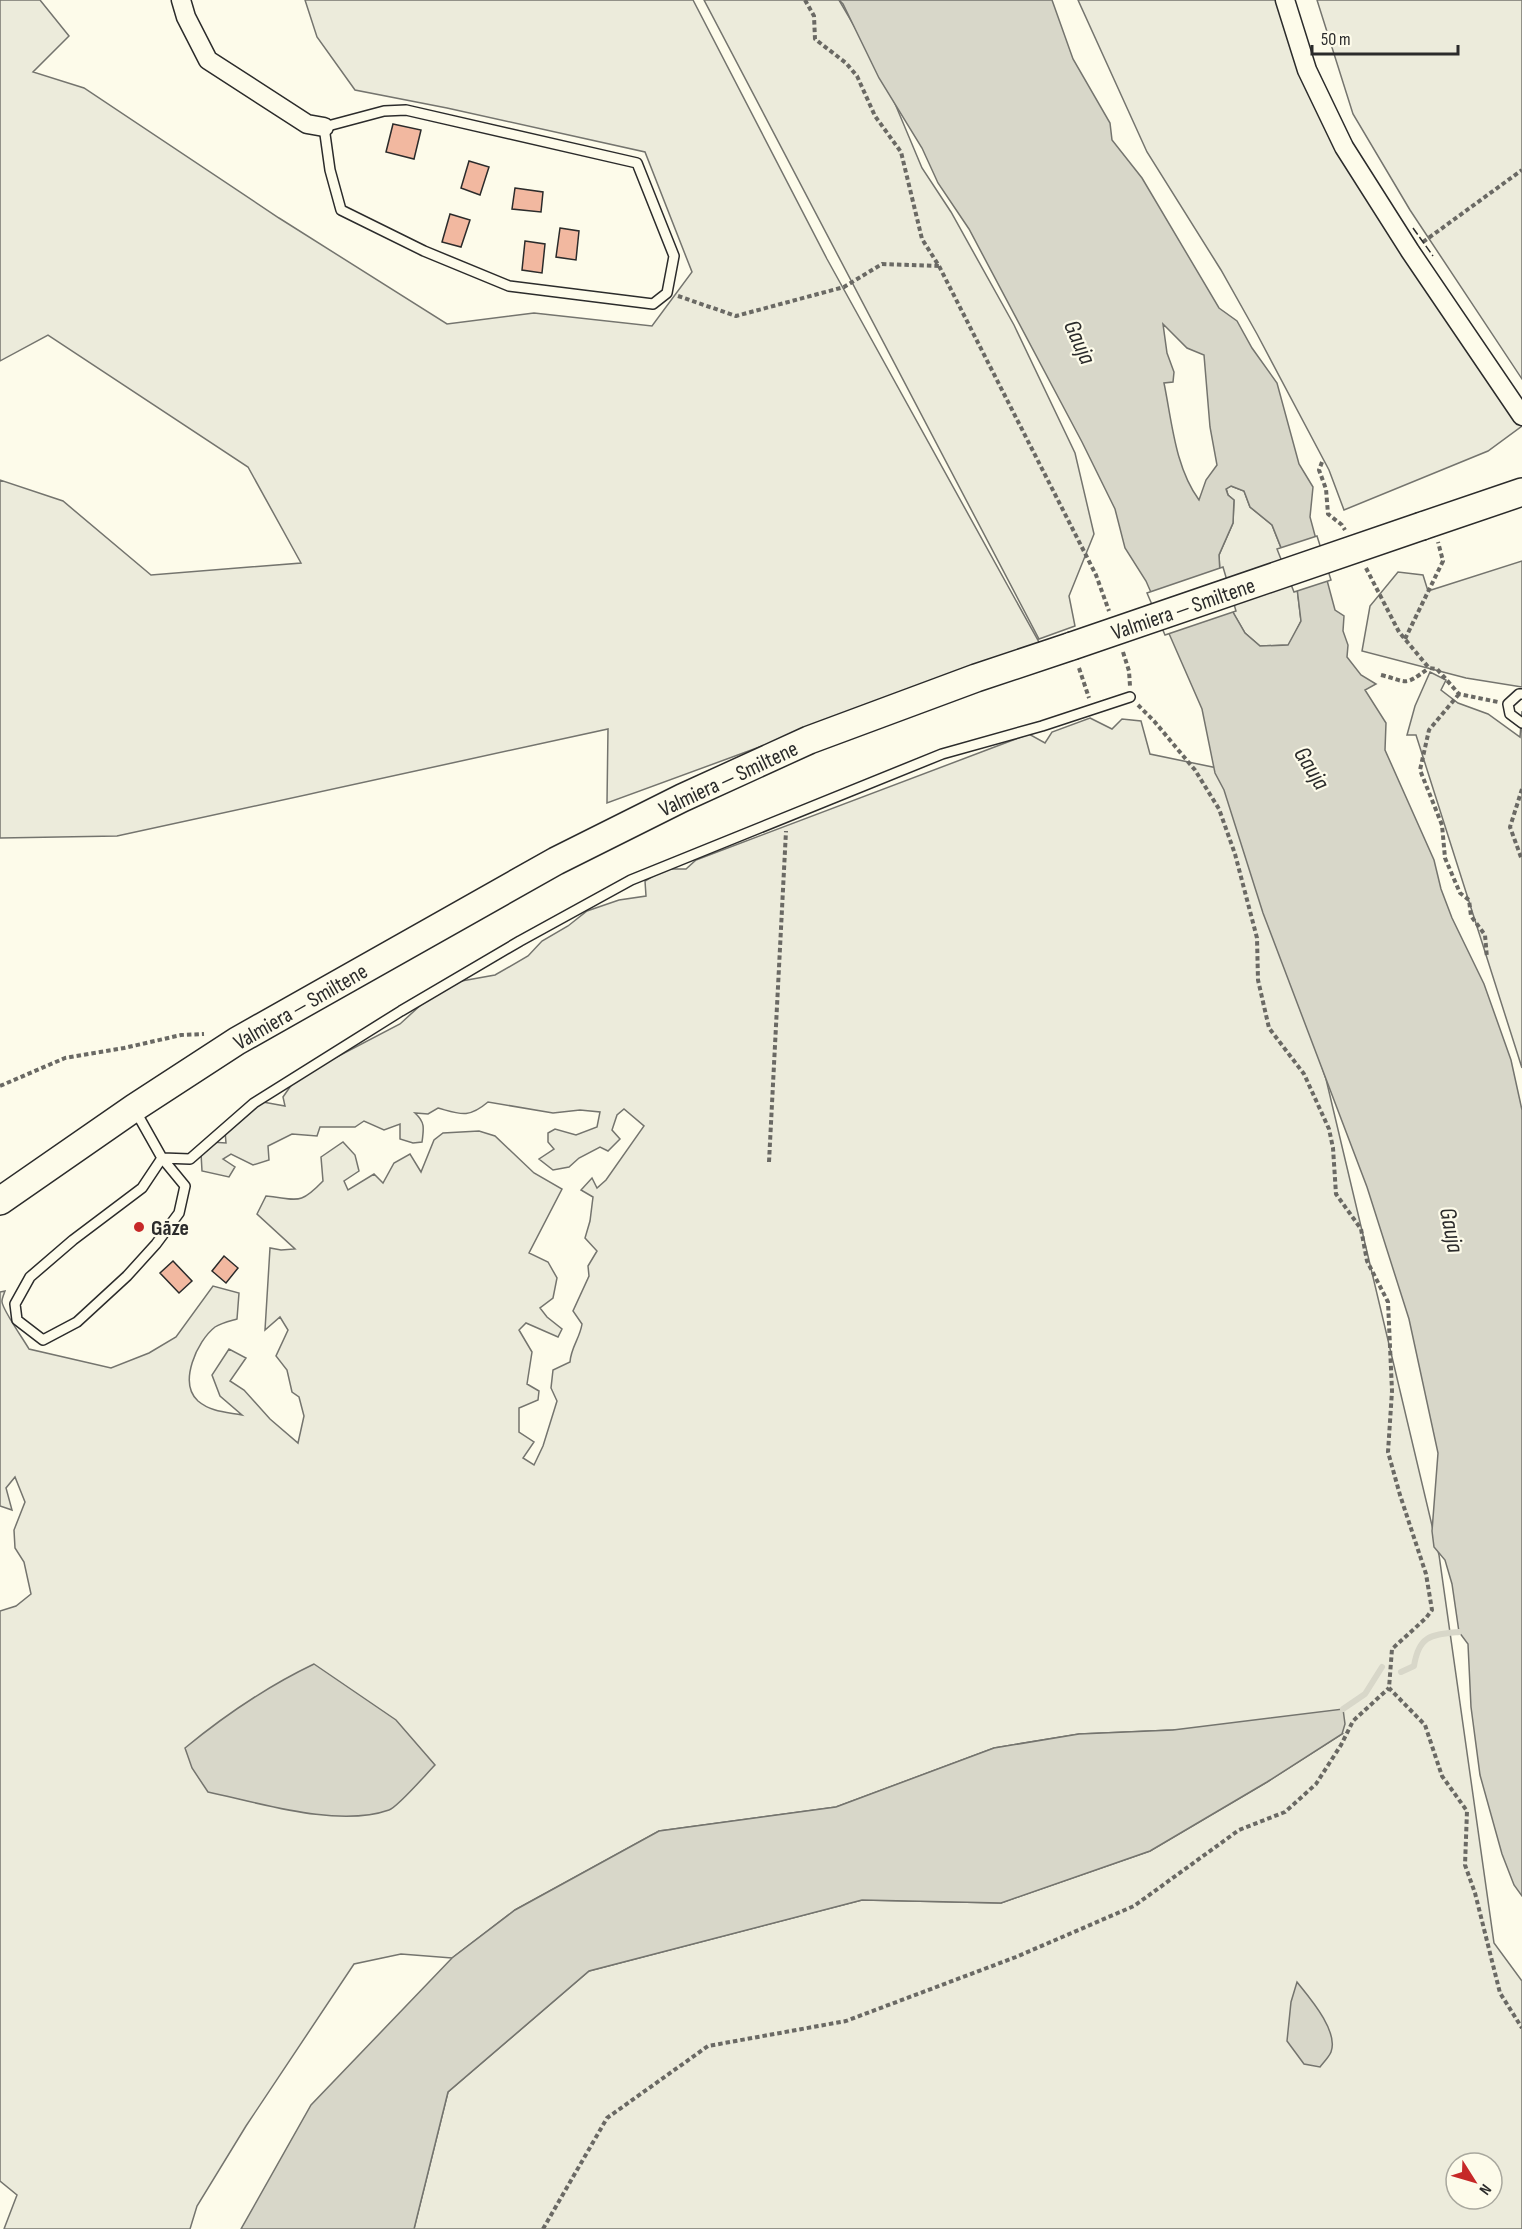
<svg xmlns="http://www.w3.org/2000/svg" width="1522" height="2229" font-family="'Sofia Sans Condensed',sans-serif">
<rect width="100%" height="100%" fill="#fdfbea"/>
<path fill="#ecebdb" stroke="#74746e" stroke-width="1.5" fill-rule="evenodd" d="M0,0H40L69,36L33,72L84,88L279,218L447,324L534,313L652,326L692,272L645,152L447,108L355,90L317,37L305,0H693L827,259L1040,644L607,803L608,729L117,836L0,838V480L63,501L151,575L301,563L248,467L48,335L0,361Z
M704,0H839L883,75L922,168L951,212L1014,325L1075,453L1094,534L1069,596L1075,626L1039,639Z
M1078,0H1294L1311,56L1344,129L1416,249L1522,406V426L1488,451L1344,510L1329,470L1257,334L1221,270L1147,152Z
M1317,0H1522V379L1410,210L1353,114Z
M1231,486L1244,491L1250,507L1272,525L1297,588L1301,621L1289,645L1260,646L1245,633L1230,607L1220,573L1219,555L1233,523L1234,500L1228,495L1226,488Z
M1522,561V687L1466,678L1362,651L1370,606L1398,572L1423,575L1428,591Z
M1430,672L1446,680L1441,690L1458,703L1488,714L1520,737L1522,711V1068L1416,735H1407L1415,706Z
M1090,718L1112,729L1122,719L1141,721L1150,754L1222,769L1326,1079L1439,1555L1494,1943L1522,1981V2229H414L448,2092L589,1971L862,1900L1001,1903L1150,1851L1267,1782L1342,1734L1173,1730L1079,1734L994,1748L836,1807L659,1831L515,1910L452,1958L401,1954L354,1964L246,2126L197,2206L190,2229H4L17,2195L0,2181V1611L16,1606L31,1594L24,1562L15,1548L14,1530L25,1502L15,1477L6,1488L12,1510L0,1506V1292L5,1291C4,1294 2,1298 2,1301C1,1308 24,1340 29,1349L111,1368L149,1353L176,1337L213,1286L239,1293L237,1319C230,1321 221,1323 215,1327C197,1341 178,1383 198,1401C211,1412 226,1412 242,1415L220,1396L212,1375L229,1349L246,1358L230,1381L244,1390L270,1419L298,1443L304,1416L299,1397L292,1392L287,1370L276,1356L288,1330L280,1317L265,1330L270,1248L281,1250L295,1249L257,1214L266,1196C298,1199 299,1206 323,1181L321,1157L343,1142L355,1155L359,1171L344,1181L348,1190L374,1174L383,1183L394,1163L410,1154L421,1172L434,1140L443,1133L479,1131L495,1136L534,1173L562,1189L529,1253L548,1262L557,1278L553,1298L540,1308L547,1317L562,1329L558,1337L526,1323L519,1330L532,1352L527,1384L539,1391L538,1400L519,1408V1432L534,1442L523,1458L534,1465L543,1446L557,1401L551,1388L553,1370L570,1362C571,1347 580,1338 582,1324L573,1311L589,1276L588,1266L597,1251L585,1238L590,1221L593,1197L581,1190L592,1178L597,1188L606,1180L644,1126L624,1109L617,1115L612,1130L620,1139L608,1151L600,1147L579,1158L569,1167L553,1170L539,1159L554,1149L548,1142V1133L555,1129L576,1135L597,1127L600,1112L580,1110L553,1113L488,1102C468,1119 460,1114 438,1108L428,1114L415,1113C425,1122 424,1128 422,1142L413,1143L400,1139V1124L384,1130L364,1121L355,1127H320L317,1136L292,1134L268,1146L269,1160L253,1165L231,1154L223,1159L235,1167L229,1177L202,1171L201,1153L211,1142L226,1143L225,1131L263,1102L285,1106L283,1097L292,1084L327,1062L400,1024L424,1002L456,982L495,975L528,956L542,941L568,926L587,911L619,900L646,896L645,881L665,869H686L696,860L1029,734L1045,743L1052,732ZM1456,2163H1492V2199H1456Z"/>
<path fill="#d8d7c9" stroke="#74746e" stroke-width="1.5" fill-rule="evenodd" d="M839,0H1052L1073,59L1110,123L1112,140L1142,178L1219,308L1237,321L1252,348L1277,383L1299,464L1313,487L1310,517L1335,610L1344,616L1343,631L1348,645L1347,657L1361,675L1376,684L1365,690L1386,723L1385,750L1434,860L1441,889L1452,918L1484,984L1511,1060L1522,1110V1896L1514,1885L1502,1854L1480,1775L1471,1707L1468,1644L1459,1632L1452,1584L1445,1560L1434,1547L1432,1531L1438,1453L1409,1319L1367,1187L1263,913L1224,790L1215,773L1202,709L1146,581L1125,548L1115,509L1082,442L969,229L938,183L922,148L879,78L843,4ZM1163,324L1187,348L1204,355L1210,427L1217,465L1206,480L1199,500C1175,467 1172,422 1164,383L1173,382L1174,372L1167,353ZM1231,486L1244,491L1250,507L1272,525L1297,588L1301,621L1288,645L1260,646L1245,633L1230,607L1220,573L1219,555L1233,523L1234,500L1228,495L1226,489Z
M314,1664L396,1720L435,1765C426,1774 398,1807 389,1810C338,1828 260,1803 208,1792L192,1768L185,1748C225,1715 266,1687 314,1664Z
M1343,1709L1345,1724L1342,1734L1267,1782L1150,1851L1001,1903L862,1900L589,1971L448,2092L414,2229H241L311,2105L452,1958L515,1910L659,1831L836,1807L994,1748L1079,1734L1173,1730Z
M1297,1982C1309,1997 1339,2031 1331,2052C1329,2057 1323,2063 1320,2067L1304,2064L1287,2041L1291,2002Z"/>
<path fill="#fdfbea" stroke="#74746e" stroke-width="1.5" d="M1317,536L1331,580L1294,592L1277,549Z
M1223,567L1236,611L1165,635L1147,593Z"/>
<g fill="none" stroke-linecap="round" stroke-linejoin="round">
<path stroke="#d8d7c9" stroke-width="6" d="M1401,1672L1414,1666C1419,1635 1431,1635 1459,1632
M1343,1709L1365,1694L1382,1667"/>
</g>
<path fill="#f2b8a0" stroke="#2b2b2b" stroke-width="1.5" d="M393,124L421,130L414,159L386,152Z
M469,161L489,167L480,195L461,188Z
M515,188L543,192L541,212L512,209Z
M450,214L470,220L461,247L442,242Z
M560,228L579,231L576,260L556,257Z
M525,241L545,244L542,273L522,270Z
M224,1256L238,1268L226,1283L212,1271Z
M173,1261L192,1281L179,1293L160,1273Z"/>
<g fill="none" stroke-linecap="round" stroke-linejoin="round">
<g stroke="#2b2b2b" stroke-width="12">
<path id="service" d="M406,110L637,163L674,256L667,293L653,304L509,286L424,251L341,210L330,170L324,127L384,111Z
M1522,694H1519L1508,704L1510,714L1522,723
M135,1110L162,1158L142,1188L73,1240L30,1277L15,1304L17,1320L43,1340L77,1322L127,1276L156,1244L179,1213L185,1186L162,1158
M162,1158L190,1159L254,1103L401,1011L520,941L631,880L942,754L1042,726L1130,697"/>
</g>
<g stroke="#2b2b2b" stroke-width="21">
<path id="minor" d="M181,0L186,17L208,60L307,124L324,127
M1285,0L1307,70L1344,147L1410,251L1522,416"/>
</g>
<g stroke="#2b2b2b" stroke-width="30">
<path id="primary" d="M1422,526L1522,492
M0,1201L134,1108L237,1041L556,861L682,798L809,740L976,678L1072,646"/>
</g>
<path stroke="#6a6964" stroke-width="4" stroke-dasharray="4.5 3" stroke-linecap="butt" d="M805,0L814,16L815,39L846,63L857,76L875,116L901,152L922,239L939,266L1096,575L1109,611
M1423,242L1522,170
M678,296L736,316L844,287L882,264L939,266
M1322,462L1319,470L1326,489L1328,514L1342,525L1345,530
M1366,568L1399,632L1429,668L1437,669L1459,694L1498,702
M1405,639L1443,561L1438,542
M1123,652L1129,671L1130,686
M1079,668L1089,698
M1381,675C1409,682 1403,687 1429,668
M1459,694L1429,730L1420,770L1442,825L1445,858L1460,893L1469,900L1471,916L1485,935L1487,958
M1138,705L1154,721L1195,770L1219,809L1235,854L1257,938L1258,980L1269,1028L1304,1074L1329,1129L1333,1148L1336,1194L1361,1229L1367,1261L1388,1302L1392,1391L1388,1452L1400,1495L1426,1574L1432,1610L1426,1618L1392,1649L1389,1688L1425,1725L1442,1776L1467,1811L1465,1865L1475,1893L1500,1993L1522,2028
M1522,789L1510,827L1522,860
M0,1086L65,1058L124,1048L181,1035L204,1034
M769,1162L786,831
M543,2229L607,2118L708,2046L846,2021L1016,1957L1134,1906L1239,1830L1285,1812L1316,1784L1341,1745L1353,1721L1389,1688"/>
<use href="#service" stroke="#fdfbea" stroke-width="9"/>
<use href="#minor" stroke="#fdfbea" stroke-width="18"/>
<use href="#primary" stroke="#fdfbea" stroke-width="27"/>
<g stroke="#2b2b2b" stroke-width="30" stroke-linecap="butt">
<path id="primary-bridge" d="M1072,646L1422,526"/>
</g>
<use href="#primary-bridge" stroke="#fdfbea" stroke-width="27"/>
<path stroke="#2b2b2b" stroke-width="1.5" stroke-dasharray="8 3" stroke-linecap="butt" d="M1413,228L1433,256"/>
</g>
<circle fill="#c62828" stroke="#fdfbea" stroke-width="2" cx="139" cy="1227" r="6"/>
<g text-anchor="middle" stroke-width="4.5" stroke-linejoin="round" paint-order="stroke">
<g font-size="22" fill="#2b2b2b" stroke="#fdfbea">
<text transform="translate(1183 608) rotate(-19)" y="8">Valmiera — Smiltene</text>
<text transform="translate(728 778) rotate(-25)" y="8">Valmiera — Smiltene</text>
<text transform="translate(300 1006) rotate(-30)" y="8">Valmiera — Smiltene</text>
</g>
<g font-size="22" font-weight="bold" fill="#2b2b2b" stroke="#fdfbea" text-anchor="start">
<text x="151" y="1235">Gāze</text>
</g>
<g font-size="24" font-style="italic" fill="#2b2b2b" stroke="#fdfbea">
<text transform="translate(1080 342) rotate(66)" y="8">Gauja</text>
<text transform="translate(1312 768) rotate(58)" y="8">Gauja</text>
<text transform="translate(1452 1230) rotate(79)" y="8">Gauja</text>
</g>
</g>
<g transform="translate(1474 2181) rotate(127)"><circle r="28" fill="#fdfbea" stroke="#a9a89e" stroke-width="1.5"/>
<path d="M0-4.5L10 22L0 15L-10 22Z" fill="#c62828"/>
<text y="-9" font-size="16" font-weight="bold" text-anchor="middle" fill="#2b2b2b">N</text>
</g>
<path d="M1312 45v9h146v-9" fill="none" stroke="#2b2b2b" stroke-width="3"/>
<text x="1321" y="45" font-size="18" fill="#2b2b2b" stroke="#fdfbea" stroke-width="4.5" paint-order="stroke">50 m</text>
</svg>
